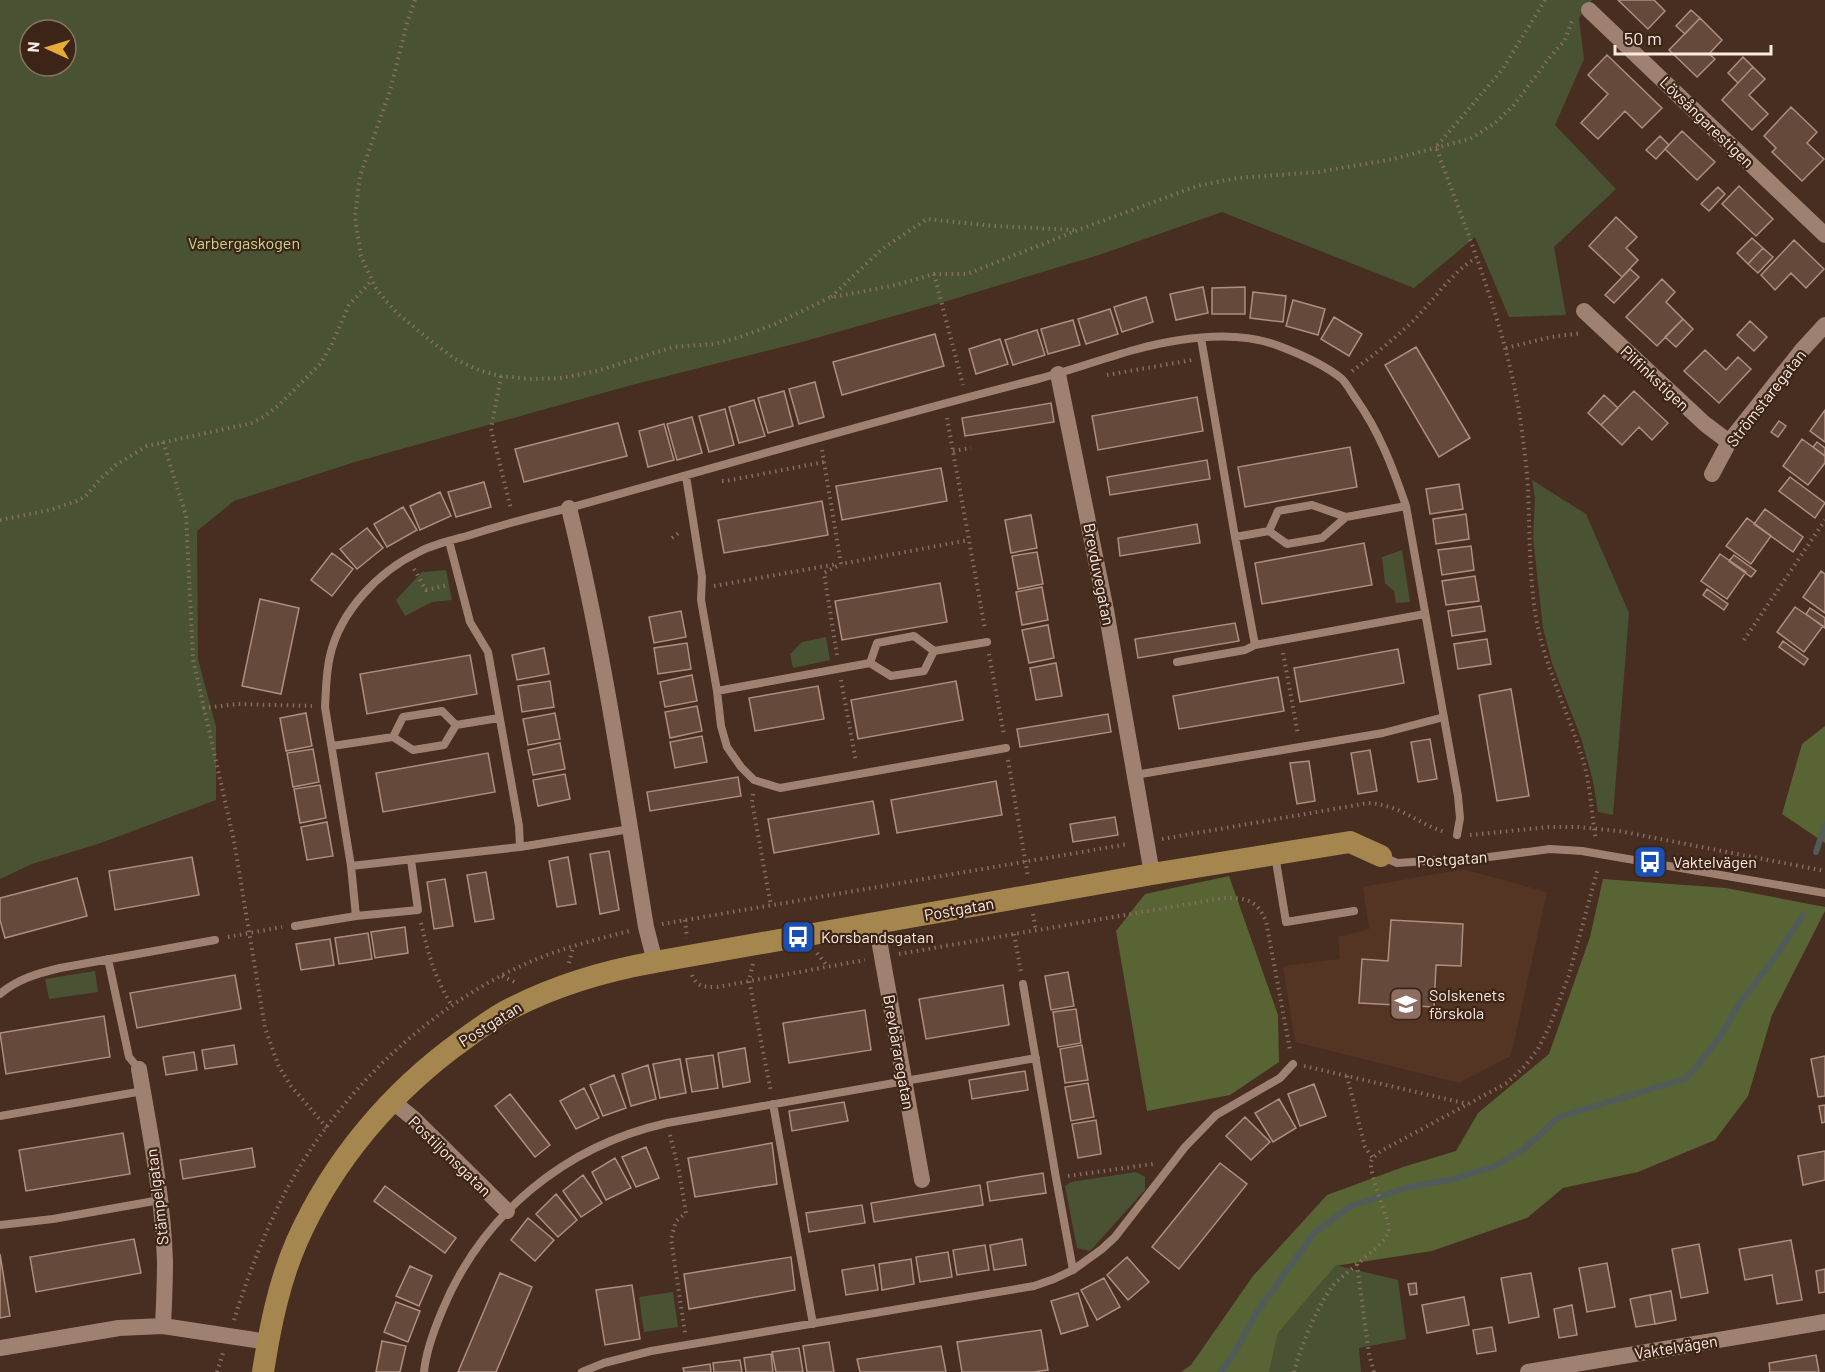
<svg xmlns="http://www.w3.org/2000/svg" width="1825" height="1372" font-family="Barlow,sans-serif">
<rect width="100%" height="100%" fill="#472e20"/>
<path fill="#543422" d="M1463,869L1547,892L1511,1056L1459,1083L1295,1042L1283,966L1340,959L1338,937L1369,929L1363,887Z"/>
<path fill="#4a5234" fill-rule="evenodd" d="M0,0H1592L1579,18L1584,59L1555,125L1616,189L1554,247L1566,315L1509,317L1475,237L1414,288L1222,212L1099,255L947,301L802,342L628,386L355,462L234,501L197,531L198,659L216,727V800L98,844L32,864L0,879ZM30,30H66V66H30Z
M1532,480L1586,514L1629,613L1613,815L1598,812L1593,781L1581,738L1552,663L1543,628L1533,538L1535,498Z
M1402,550L1410,602L1396,603L1394,591L1385,583L1382,557Z
M446,570L452,600L432,602L405,616L396,600L422,572Z
M826,637L830,660L793,668L790,654L802,642Z
M95,971L98,992L49,999L45,979Z
M1136,1172L1145,1177V1190L1090,1251L1077,1248L1065,1186L1071,1182Z
M1335,1265L1398,1280L1406,1339L1359,1348L1361,1372H1269L1278,1333Z
M673,1292L678,1327L644,1332L639,1297Z"/>
<path fill="#586434" d="M1825,726V843L1782,814L1802,744Z
M1229,876L1278,1015L1279,1062L1230,1095L1147,1111L1116,931L1145,894Z
M1603,879L1726,888L1825,907V911L1772,1015L1748,1096L1715,1140L1638,1172L1563,1188L1527,1218L1432,1251L1335,1266L1278,1333L1269,1372H1181L1191,1365L1253,1276L1327,1195L1403,1167L1456,1151L1478,1113L1549,1054L1590,937Z"/>
<g fill="none" stroke-linecap="round" stroke-linejoin="round">
<path stroke="#505b5a" stroke-width="6" d="M1816,852L1825,825
M1220,1372L1230,1360L1257,1312L1315,1232L1351,1206L1409,1187L1454,1179L1495,1166L1524,1149L1559,1117L1687,1078L1717,1041L1740,1003L1775,957L1803,915"/>
</g>
<path fill="#65493b" stroke="#ae8f7f" stroke-width="1.5" d="M1618,0H1654L1665,11L1648,29Z
M1691,10L1700,18L1685,34L1676,26Z
M1700,18L1722,40L1709,54L1715,59L1697,77L1669,50Z
M1607,55L1662,108L1642,128L1625,111L1598,139L1581,123L1608,94L1588,75Z
M1743,57L1753,67L1738,83L1728,73Z
M1753,67L1765,79L1749,95L1768,114L1752,130L1722,100Z
M1791,107L1817,132L1807,143L1824,159L1802,181L1772,152L1776,148L1764,136Z
M1682,131L1715,162L1697,180L1665,149Z
M1660,136L1669,145L1656,159L1646,150Z
M1739,186L1773,219L1756,236L1722,204Z
M1718,187L1725,194L1709,211L1701,204Z
M1616,217L1637,237L1626,248L1638,260L1622,277L1589,246Z
M1752,238L1763,248L1748,264L1737,253Z
M1794,240L1824,269L1806,288L1791,273L1775,290L1761,275Z
M1763,248L1773,257L1758,273L1748,264Z
M1630,269L1639,277L1614,303L1605,295Z
M1662,279L1675,292L1666,302L1683,319L1657,346L1626,317Z
M1203,287L1208,313L1176,320L1170,294Z
M1245,287V314H1212V288Z
M1253,292L1286,296L1283,322L1250,318Z
M1146,297L1153,322L1122,332L1114,307Z
M1293,300L1325,309L1318,335L1286,326Z
M1110,309L1118,334L1086,344L1078,319Z
M1334,317L1362,334L1349,356L1321,339Z
M1683,319L1693,329L1676,347L1665,337Z
M1073,320L1080,345L1048,354L1041,329Z
M1750,321L1767,337L1754,351L1737,335Z
M1037,330L1045,355L1013,365L1005,340Z
M935,334L944,366L842,395L833,362Z
M1000,339L1008,364L976,374L969,349Z
M1416,347L1470,438L1439,457L1385,365Z
M1705,350L1726,370L1738,357L1751,369L1719,403L1684,371Z
M815,382L824,417L799,424L789,389Z
M784,391L793,426L768,433L758,398Z
M1634,391L1668,423L1652,440L1639,427L1622,445L1601,425Z
M1604,395L1618,408L1601,425L1588,413Z
M1197,397L1203,431L1098,450L1092,416Z
M754,400L765,436L739,443L729,407Z
M1051,403L1054,422L965,436L962,418Z
M725,409L734,445L709,452L699,416Z
M1825,410V442L1810,431Z
M692,417L702,453L677,460L667,424Z
M1779,421L1786,426L1778,437L1771,432Z
M618,423L627,456L524,482L515,449Z
M664,424L674,460L648,467L639,431Z
M1802,439L1825,456V463L1808,485L1783,466Z
M1817,442L1825,448V456L1813,447Z
M1350,447L1357,487L1245,507L1238,467Z
M1207,460L1210,479L1110,495L1107,477Z
M941,468L947,501L842,520L836,486Z
M1790,477L1825,503L1815,518L1779,491Z
M484,482L491,507L456,517L448,492Z
M1459,484L1463,509L1430,514L1426,489Z
M440,492L451,516L420,530L410,506Z
M822,501L828,535L724,553L718,520Z
M403,507L417,530L387,547L374,524Z
M1765,509L1803,537L1793,552L1754,524Z
M1466,514L1469,539L1436,544L1433,519Z
M1031,515L1037,548L1011,553L1005,520Z
M1747,518L1771,536L1751,564L1726,546Z
M1197,524L1200,543L1120,556L1118,538Z
M367,528L383,548L357,569L340,549Z
M1364,543L1372,585L1262,604L1255,563Z
M1471,546L1474,570L1442,575L1438,550Z
M1037,552L1043,584L1018,589L1012,556Z
M332,553L353,569L332,596L311,580Z
M1720,554L1746,572L1727,599L1701,581Z
M1734,555L1756,571L1751,577L1729,561Z
M1821,571L1825,574V613L1803,597Z
M1475,576L1479,601L1446,605L1442,581Z
M940,583L947,622L842,640L835,601Z
M1042,587L1048,620L1022,625L1016,592Z
M1707,589L1728,604L1724,610L1703,595Z
M260,599L299,608L281,694L242,686Z
M1481,606L1485,631L1452,636L1448,611Z
M1795,607L1823,626L1804,652L1777,632Z
M1810,608L1825,618V628L1806,614Z
M681,611L686,637L654,643L649,617Z
M1235,623L1239,641L1138,658L1135,639Z
M1048,625L1054,658L1029,663L1022,630Z
M1487,639L1491,664L1458,669L1454,644Z
M1783,641L1808,659L1804,665L1779,647Z
M687,643L691,669L658,674L654,648Z
M544,648L549,674L517,680L512,655Z
M1398,649L1404,683L1300,702L1294,668Z
M470,655L477,694L367,714L360,674Z
M1056,663L1062,696L1036,700L1030,668Z
M692,675L697,701L665,707L660,682Z
M1278,677L1284,711L1179,729L1173,696Z
M550,681L554,707L522,712L518,686Z
M956,681L963,720L858,739L851,700Z
M818,686L824,719L755,731L749,698Z
M1511,689L1529,796L1497,801L1479,695Z
M697,706L702,731L670,738L665,712Z
M306,713L312,746L286,751L280,718Z
M555,713L560,739L528,745L523,719Z
M1108,714L1111,732L1020,747L1017,729Z
M702,736L707,762L675,768L670,742Z
M1430,739L1437,779L1418,782L1411,742Z
M560,743L565,769L533,775L528,750Z
M313,749L319,782L293,787L287,753Z
M1370,750L1377,791L1358,794L1351,753Z
M488,753L495,792L383,812L376,773Z
M1309,761L1315,801L1297,804L1290,763Z
M565,774L570,799L538,806L533,780Z
M738,777L741,796L650,811L647,792Z
M996,781L1002,815L897,833L891,800Z
M320,785L326,818L300,823L294,789Z
M873,801L879,834L774,853L768,819Z
M1115,817L1118,835L1073,842L1070,824Z
M327,822L333,856L307,860L301,827Z
M609,851L619,910L600,914L590,854Z
M192,857L199,895L115,910L109,871Z
M568,857L576,904L557,907L549,861Z
M486,872L494,919L475,922L467,875Z
M77,878L87,916L5,938L0,920V898Z
M445,879L453,926L434,929L427,882Z
M1391,920L1463,924L1461,966L1436,965L1434,1007L1359,1003L1362,959L1388,961Z
M405,927L408,953L375,958L371,932Z
M368,933L372,959L339,964L335,938Z
M330,939L334,965L301,970L296,944Z
M1068,972L1074,1006L1051,1010L1045,976Z
M235,975L241,1009L137,1028L130,993Z
M1003,985L1009,1025L926,1039L919,999Z
M1076,1009L1081,1043L1058,1047L1053,1012Z
M865,1010L871,1050L789,1063L783,1023Z
M104,1016L110,1057L6,1074L0,1033Z
M234,1045L237,1064L205,1069L202,1050Z
M1082,1045L1088,1080L1065,1083L1060,1049Z
M745,1048L750,1082L723,1087L718,1053Z
M194,1052L197,1070L166,1075L163,1057Z
M713,1055L718,1088L692,1092L686,1059Z
M1825,1056V1096L1818,1097L1811,1059Z
M680,1059L686,1093L660,1098L653,1064Z
M648,1065L656,1099L631,1106L622,1074Z
M1025,1071L1028,1090L972,1099L969,1080Z
M614,1075L626,1108L603,1116L590,1085Z
M1088,1083L1094,1117L1071,1121L1065,1087Z
M1314,1084L1326,1116L1300,1126L1288,1094Z
M584,1088L599,1118L576,1129L560,1101Z
M510,1094L550,1145L535,1157L495,1106Z
M1279,1099L1296,1128L1273,1142L1255,1113Z
M844,1102L848,1121L792,1131L789,1111Z
M1825,1105V1122L1822,1123L1819,1106Z
M1245,1117L1270,1142L1251,1160L1226,1136Z
M1096,1120L1101,1154L1078,1158L1072,1124Z
M123,1133L130,1174L26,1191L19,1150Z
M772,1143L777,1184L695,1197L688,1158Z
M646,1147L659,1178L636,1187L622,1157Z
M252,1148L255,1167L183,1179L180,1160Z
M1825,1151V1180L1803,1185L1798,1156Z
M615,1158L631,1188L606,1200L592,1172Z
M1220,1163L1247,1184L1179,1269L1152,1247Z
M1043,1173L1046,1193L990,1201L987,1182Z
M583,1175L602,1203L581,1217L563,1191Z
M980,1185L983,1205L874,1222L871,1203Z
M385,1186L456,1238L445,1253L374,1201Z
M556,1194L577,1220L558,1237L536,1214Z
M862,1205L865,1223L809,1232L806,1213Z
M528,1218L554,1240L535,1261L511,1240Z
M134,1239L141,1273L36,1292L30,1257Z
M1022,1239L1026,1265L994,1270L990,1245Z
M1791,1240L1802,1300L1777,1304L1772,1275L1745,1280L1739,1249Z
M1699,1244L1708,1293L1681,1298L1672,1249Z
M985,1245L989,1270L957,1275L953,1250Z
M948,1252L952,1277L920,1282L916,1257Z
M0,1254L10,1316L0,1318Z
M791,1257L795,1290L689,1309L684,1274Z
M1127,1257L1149,1282L1128,1300L1107,1275Z
M911,1259L914,1284L882,1290L879,1264Z
M1607,1263L1615,1307L1587,1312L1579,1268Z
M874,1265L878,1290L846,1295L842,1270Z
M410,1266L432,1276L419,1306L396,1296Z
M1825,1269V1292L1819,1293L1816,1271Z
M500,1273L532,1287L496,1372H458Z
M1531,1273L1539,1317L1509,1323L1501,1278Z
M1104,1278L1120,1307L1097,1320L1081,1290Z
M1416,1283L1417,1294L1410,1295L1408,1284Z
M632,1285L640,1339L605,1345L596,1290Z
M1671,1291L1676,1320L1655,1324L1650,1295Z
M1078,1293L1088,1326L1061,1334L1051,1301Z
M1650,1295L1655,1324L1636,1327L1630,1299Z
M1464,1297L1469,1325L1427,1333L1422,1305Z
M396,1302L420,1311L408,1342L384,1332Z
M1572,1305L1577,1335L1559,1338L1554,1309Z
M1492,1327L1496,1351L1477,1354L1473,1330Z
M1041,1330L1048,1370L1033,1372H962L957,1342Z
M382,1341L406,1346L400,1372H376Z
M829,1342L834,1372H807L803,1346Z
M941,1346L946,1372H860L857,1359Z
M799,1348L803,1372H776L772,1352Z
M771,1354L773,1372H746L744,1358Z
M1816,1355L1819,1372H1770L1769,1363Z
M740,1360L742,1372H714L713,1363Z
M710,1364L711,1372H684L683,1368Z"/>
<g fill="none" stroke-linecap="round" stroke-linejoin="round">
<path stroke="#846e62" stroke-width="4" stroke-dasharray="1.5 4.5" stroke-linecap="butt" d="M415,0L407,23L390,91L360,176L355,217L361,256L375,287L386,301L398,314L436,345L455,359L481,371L501,376L531,379L561,378L597,371L673,347L714,344L737,338L773,325L829,298L896,285L934,274H967L1078,230L1197,186L1237,178L1318,172L1393,159L1470,139L1495,123L1513,106L1550,57L1565,40L1573,18
M1545,0L1502,70L1436,147C1469,238 1507,328 1521,424C1524,446 1527,469 1528,491C1530,534 1529,576 1536,618C1545,667 1568,712 1583,760C1591,786 1591,813 1596,840
M934,274L963,385
M831,297L882,249L927,219L994,226L1075,230
M1506,348L1551,337L1582,333
M1352,371C1373,356 1394,339 1413,321C1434,300 1451,273 1476,258
M1107,375L1192,360
M501,376L491,429L511,509
M947,418L985,629
M163,442L186,515L193,659L234,841L265,1028L279,1067L291,1086L327,1128
M822,450L841,564L969,540
M953,451L971,448
M722,481H726L824,462
M0,520L50,510L77,501L86,496L100,479L116,465L147,446L252,423L265,416L279,405L320,364L331,346L349,305L372,280
M672,538L680,532
M414,569L426,590L448,585
M714,586L837,564
M1744,640L1825,520
M1283,653L1298,734
M989,654L1004,735
M837,655L824,573L841,564
M841,680L856,762
M203,708L237,704L312,706
M1008,760L1028,877
M753,794L752,802L771,906
M1470,835L1549,827H1578L1619,831L1825,871
M1162,839L1368,803C1402,805 1415,823 1445,832
M1033,914L1036,931
M685,920L687,938
M421,923C429,956 434,976 452,1006
M662,924L1128,844
M1014,934L1021,972
M228,937L282,927
M817,953L828,967
M899,954L1223,898C1246,898 1256,899 1266,921L1290,1050
M569,963L573,947
M753,964L749,980L771,1092
M692,975C697,987 704,987 717,987L865,960
M502,976L517,983
M1304,1066L1468,1104
M1347,1076L1365,1147L1373,1159
M670,1135L679,1171L686,1213L676,1221L671,1239L685,1333
M1068,1176L1153,1164
M1357,1264L1369,1354L1374,1372
M234,1320C248,1275 265,1231 287,1189C339,1091 434,1001 537,959C566,947 598,939 629,931
M217,1372L223,1353
M1294,1372C1300,1348 1317,1307 1332,1287C1343,1273 1384,1246 1388,1233C1389,1230 1389,1226 1388,1223C1385,1212 1369,1172 1371,1162C1372,1158 1377,1154 1381,1151L1507,1083L1525,1066L1538,1049L1550,1025L1569,975L1598,868"/>
<path stroke="#9f8171" stroke-width="8" d="M1201,338L1235,537L1255,645
M686,476L702,577L701,600L717,691L721,726L727,747L741,767L754,780L780,788L1006,748
M1269,531L1278,511L1312,505L1346,517
M1235,537L1269,531L1287,544L1322,538L1346,517L1406,506
M449,541L470,622L488,652L519,826L520,847
M1177,662L1245,650L1255,645L1425,614
M870,663L877,643L914,636L934,651
M717,691L870,663L891,676L924,671L934,651L987,642
M393,737L403,717L442,711L456,725
M332,746L393,737L413,750L444,745L456,725L499,718
M1135,775L1383,733L1444,717
M1275,855L1286,922L1354,911
M1381,856L1397,863L1489,857L1550,849L1582,851L1825,893
M351,866L520,847L630,829
M356,916L351,866L325,707C326,690 326,673 330,656C340,611 379,571 419,552C434,544 452,540 467,536C501,525 535,516 569,508C725,465 881,419 1038,379C1085,367 1131,347 1180,340C1212,335 1248,334 1279,346C1300,354 1324,364 1342,379C1347,384 1351,392 1356,399C1379,431 1393,468 1406,506L1458,796L1460,818L1457,835
M295,926L356,916L418,910L411,860
M108,959L129,1057L139,1069
M1023,984L1056,1178L1073,1270
M0,994C17,979 39,973 60,968L215,940
M773,1104L813,1324
M0,1116L143,1091
M0,1225L53,1219L160,1200
M424,1372C426,1351 434,1330 442,1311C482,1214 565,1146 667,1123L1036,1058
M582,1372L604,1363L651,1351L1034,1286L1054,1279L1073,1270L1102,1249L1115,1237L1185,1147L1216,1115L1280,1078L1293,1064"/>
<path stroke="#9f8171" stroke-width="16" d="M1589,10L1825,235
M1584,311L1705,424L1729,442
M1058,374L1106,610L1152,874
M1712,474L1729,442L1802,350L1825,325
M569,508C603,646 623,787 646,927L655,962
M876,923L922,1180
M139,1069C150,1133 163,1197 165,1261C165,1283 164,1305 163,1326
M392,1101L413,1118L507,1211
M0,1348L119,1328L163,1326L268,1342
M1528,1372L1825,1322"/>
<path stroke="#a6864f" stroke-width="22" d="M263,1372C270,1327 279,1282 297,1241C333,1160 392,1091 463,1040C478,1029 493,1018 508,1010C554,986 604,971 655,962L1152,874L1350,842L1381,856"/>
</g>
<defs>
<g id="bus-square" transform="scale(1.725)"><rect x="-9" y="-9" width="18" height="18" rx="4" fill="#1a4fb4" stroke="#3c2416"/><path d="M-5-6H5V4H4V6H2V4H-2V6H-4V4H-5ZM-3.5-4V0h7V-4ZM-3.5 1.2v1.5H-2V1.2ZM2 1.2v1.5H3.5V1.2Z" fill="#fff"/></g>
<g id="school-square" transform="scale(1.725)"><rect x="-9" y="-9" width="18" height="18" rx="4" fill="#8d6e63" stroke="#3c2416"/><path d="M0-5L7-2L0 1L-7-2ZM-4 1L0 2.5L4 1V4Q0 6-4 4Z" fill="#fff"/></g>
</defs>
<g fill-rule="evenodd">
<use href="#bus-square" x="1650" y="862"/>
<use href="#bus-square" x="798" y="937"/>
<use href="#school-square" x="1406" y="1004"/>
</g>
<g text-anchor="middle" stroke-width="4.5" stroke-linejoin="round" paint-order="stroke">
<g font-size="16" fill="#fbeae2" stroke="#3c2416">
<text transform="translate(1707 122) rotate(44)" y="6">Lövsångarestigen</text>
<text transform="translate(1655 378) rotate(43)" y="6">Pilfinkstigen</text>
<text transform="translate(1766 398) rotate(-52)" y="6">Strömstaregatan</text>
<text transform="translate(1099 574) rotate(79)" y="6">Brevduvegatan</text>
<text transform="translate(1452 859) rotate(-4)" y="6">Postgatan</text>
<text transform="translate(959 909) rotate(-10)" y="6">Postgatan</text>
<text transform="translate(490 1024) rotate(-32)" y="6">Postgatan</text>
<text transform="translate(899 1052) rotate(80)" y="6">Brevbäraregatan</text>
<text transform="translate(450 1156) rotate(44)" y="6">Postiljonsgatan</text>
<text transform="translate(157 1197) rotate(-97)" y="6">Stämpelgatan</text>
<text transform="translate(1676 1347) rotate(-9)" y="6">Vaktelvägen</text>
</g>
<g font-size="16" fill="#c6da8e" stroke="#3c2416">
<text x="244" y="249">Varbergaskogen</text>
</g>
<g font-size="16" fill="#fbeae2" stroke="#3c2416" text-anchor="start">
<text x="1673" y="868">Vaktelvägen</text>
<text x="821" y="943">Korsbandsgatan</text>
<text x="1429" y="1001">Solskenets<tspan x="1429" dy="18">förskola</tspan></text>
</g>
</g>
<g transform="translate(48 48) rotate(274)"><circle r="28" fill="#3c2416" stroke="#887368" stroke-width="1.5"/>
<path d="M0-4.5L10 22L0 15L-10 22Z" fill="#e8ab37"/>
<text y="-9" font-size="16" font-weight="bold" text-anchor="middle" fill="#fbeae2">N</text>
</g>
<path d="M1615 45v9h156v-9" fill="none" stroke="#fbeae2" stroke-width="3"/>
<text x="1624" y="45" font-size="18" fill="#fbeae2" stroke="#3c2416" stroke-width="4.5" paint-order="stroke">50 m</text>
</svg>
